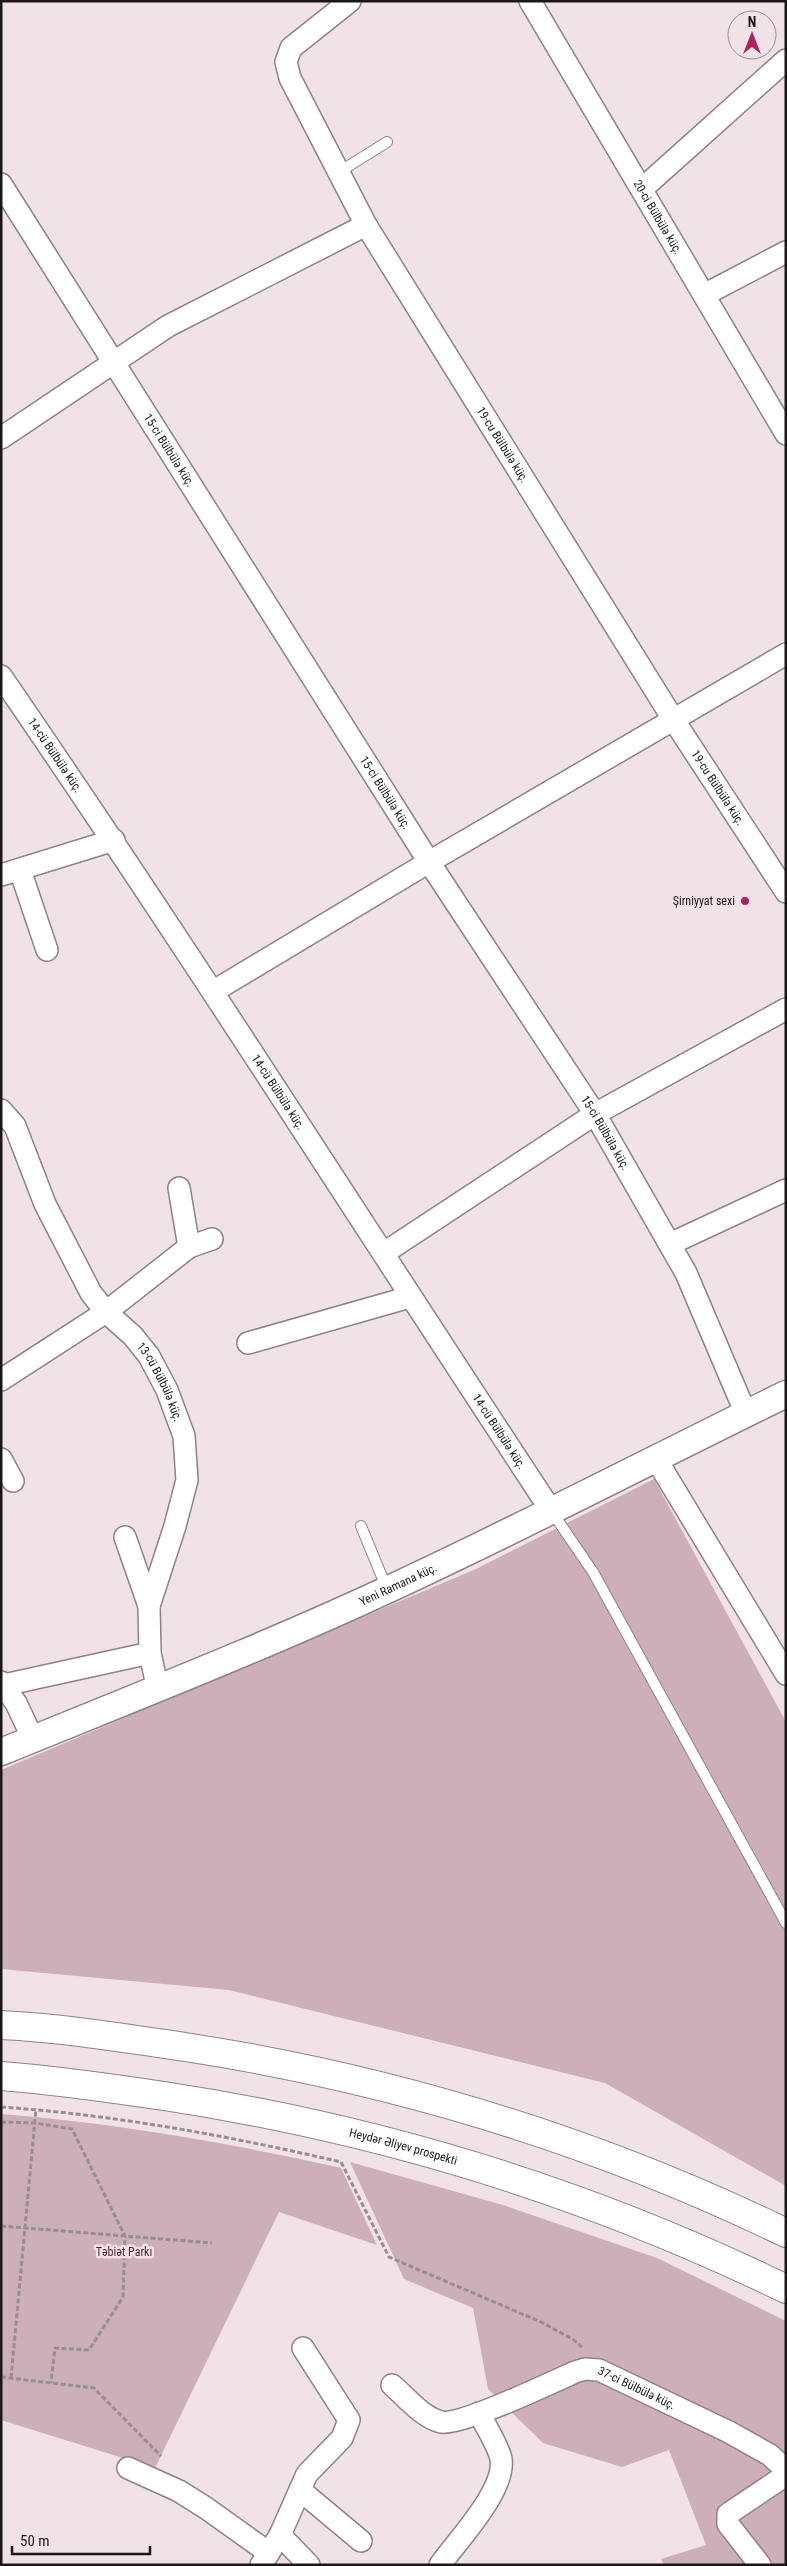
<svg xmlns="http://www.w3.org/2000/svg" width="787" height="2566" font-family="'Roboto Condensed',sans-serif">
<rect width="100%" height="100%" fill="#f0e2e7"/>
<path fill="#ccafb8" d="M654,1479L786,1722V2186L605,2083L229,1990L1,1969V1770L476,1569Z
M1,2114C116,2123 229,2143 341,2168L377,2245L279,2212L155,2468L1,2420Z
M350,2162L503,2205L657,2258L786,2321V2565H664L661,2559L706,2545L669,2450L622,2467L543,2443L488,2389L473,2308L404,2279Z"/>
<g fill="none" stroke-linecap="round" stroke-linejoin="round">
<g stroke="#8f8286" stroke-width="12">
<path id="service" d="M339,172L387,142
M552,1512L593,1572L786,1923
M361,1526L387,1589"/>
</g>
<g stroke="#8f8286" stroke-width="24">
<g id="minor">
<path id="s1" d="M350,1L291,48L286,62L290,78L366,225L673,719L786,892"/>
<path id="s2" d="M530,1L786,434"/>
<path id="s3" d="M1,184L429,862L595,1114L686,1273L746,1414"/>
<path d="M642,189L786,60"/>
<path d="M704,295L786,252"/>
<path d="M1,438L168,326L366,225"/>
<path id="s4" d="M1,676C190,951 368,1233 552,1512"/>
<path d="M20,870L47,950"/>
<path d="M1,875L114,840"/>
<path d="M214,991L429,862L786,654"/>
<path id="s5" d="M1,1110L15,1126L45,1204L91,1293L106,1312L133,1336L149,1356L167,1390L184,1436L187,1480L175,1526L149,1606L150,1653L158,1690"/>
<path d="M179,1188L189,1247"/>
<path d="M670,1244L786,1190"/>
<path d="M384,1253L595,1114L786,1009"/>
<path d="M248,1343L410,1297"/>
<path d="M1,1380L106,1312L189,1247L212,1239"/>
<path d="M1,1459L13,1481"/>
<path d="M656,1459L786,1674"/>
<path d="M125,1537L149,1606"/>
<path d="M1,1682L16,1703L33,1739"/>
<path d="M4,1685L150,1653"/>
<path id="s6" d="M392,2385C407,2398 422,2417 441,2422C460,2426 553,2382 575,2372L585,2369L599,2370L729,2432L770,2455L786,2470"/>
<path d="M128,2468L179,2491L206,2508L269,2553"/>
<path d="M300,2490L361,2541"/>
<path d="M280,2535L309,2565"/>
<path d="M261,2565L280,2535L307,2474L342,2438L349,2420L303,2348"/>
<path d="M440,2565C457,2541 506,2490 501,2459C499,2447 485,2425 479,2413"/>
<path d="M760,2565L728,2524V2514L786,2475"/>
</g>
</g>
<g stroke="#8f8286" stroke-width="29">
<g id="tertiary">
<path id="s7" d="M1,1752C131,1699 262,1648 389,1589C523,1527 653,1459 786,1394"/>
</g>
</g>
<g stroke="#8f8286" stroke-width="30">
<g id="motorway">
<path d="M1,2025C63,2028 124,2038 185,2047C393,2079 596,2141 786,2233"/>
<path id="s8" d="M1,2076C56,2080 110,2088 164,2096C381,2129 589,2193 786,2289"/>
</g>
</g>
<path stroke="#988e91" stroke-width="3" stroke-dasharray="5 2.5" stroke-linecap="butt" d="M1,2107C116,2115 229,2136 341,2162L389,2257L541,2322L574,2340L584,2349
M1,2122L35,2123L72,2129L125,2236L123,2297L89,2350L55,2348L51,2383
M1,2226L212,2243
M1,2377L94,2388L161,2456
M11,2378L36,2109"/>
<use href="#service" stroke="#fff" stroke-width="10"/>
<use href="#minor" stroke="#fff" stroke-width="21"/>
<use href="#tertiary" stroke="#fff" stroke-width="26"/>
<use href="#motorway" stroke="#fff" stroke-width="28"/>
</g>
<circle fill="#ab2266" stroke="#f0e2e7" stroke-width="2" cx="745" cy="901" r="5"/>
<g text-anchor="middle" stroke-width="5" stroke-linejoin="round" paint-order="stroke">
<g font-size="12" fill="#1b1718" stroke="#f0e2e7">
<text dy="4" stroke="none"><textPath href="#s2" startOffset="251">20-ci Bülbülə küç.</textPath></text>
<text dy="4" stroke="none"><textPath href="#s1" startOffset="531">19-cu Bülbülə küç.</textPath></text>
<text dy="4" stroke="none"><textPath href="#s3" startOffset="315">15-ci Bülbülə küç.</textPath></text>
<text dy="4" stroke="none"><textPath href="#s4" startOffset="96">14-cü Bülbülə küç.</textPath></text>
<text dy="4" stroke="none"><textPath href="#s1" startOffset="936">19-cu Bülbülə küç.</textPath></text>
<text dy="4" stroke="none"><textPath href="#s3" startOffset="720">15-ci Bülbülə küç.</textPath></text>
<text dy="4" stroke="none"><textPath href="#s4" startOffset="500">14-cü Bülbülə küç.</textPath></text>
<text dy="4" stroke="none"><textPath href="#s3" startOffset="1125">15-ci Bülbülə küç.</textPath></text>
<text dy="4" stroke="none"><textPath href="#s5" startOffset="319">13-cü Bülbülə küç.</textPath></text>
<text dy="4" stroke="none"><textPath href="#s4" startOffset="905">14-cü Bülbülə küç.</textPath></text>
<text dy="4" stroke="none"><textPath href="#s7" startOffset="431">Yeni Ramana küç.</textPath></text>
<text dy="4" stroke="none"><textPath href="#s8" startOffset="409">Heydər Əliyev prospekti</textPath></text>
<text dy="4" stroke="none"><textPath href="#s6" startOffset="272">37-ci Bülbülə küç.</textPath></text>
</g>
<g font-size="12" fill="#1b1718" stroke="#f0e2e7" text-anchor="end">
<text x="735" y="905">Şirniyyat sexi</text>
</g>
<g font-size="12" fill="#551e35" stroke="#f0e2e7">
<text x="124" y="2256">Təbiət Parkı</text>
</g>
</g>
<rect width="787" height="2566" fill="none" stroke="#1b1718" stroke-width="5"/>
<g transform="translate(752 35)"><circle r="24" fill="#f0e2e7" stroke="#9b9194"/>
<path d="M0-4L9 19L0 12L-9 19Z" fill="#ab2266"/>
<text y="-8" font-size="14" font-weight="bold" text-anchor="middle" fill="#1b1718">N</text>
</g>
<path d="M12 2546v8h138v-8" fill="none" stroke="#1b1718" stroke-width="2.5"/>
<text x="20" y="2546" font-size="15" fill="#1b1718" stroke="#f0e2e7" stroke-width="4" paint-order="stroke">50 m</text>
</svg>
